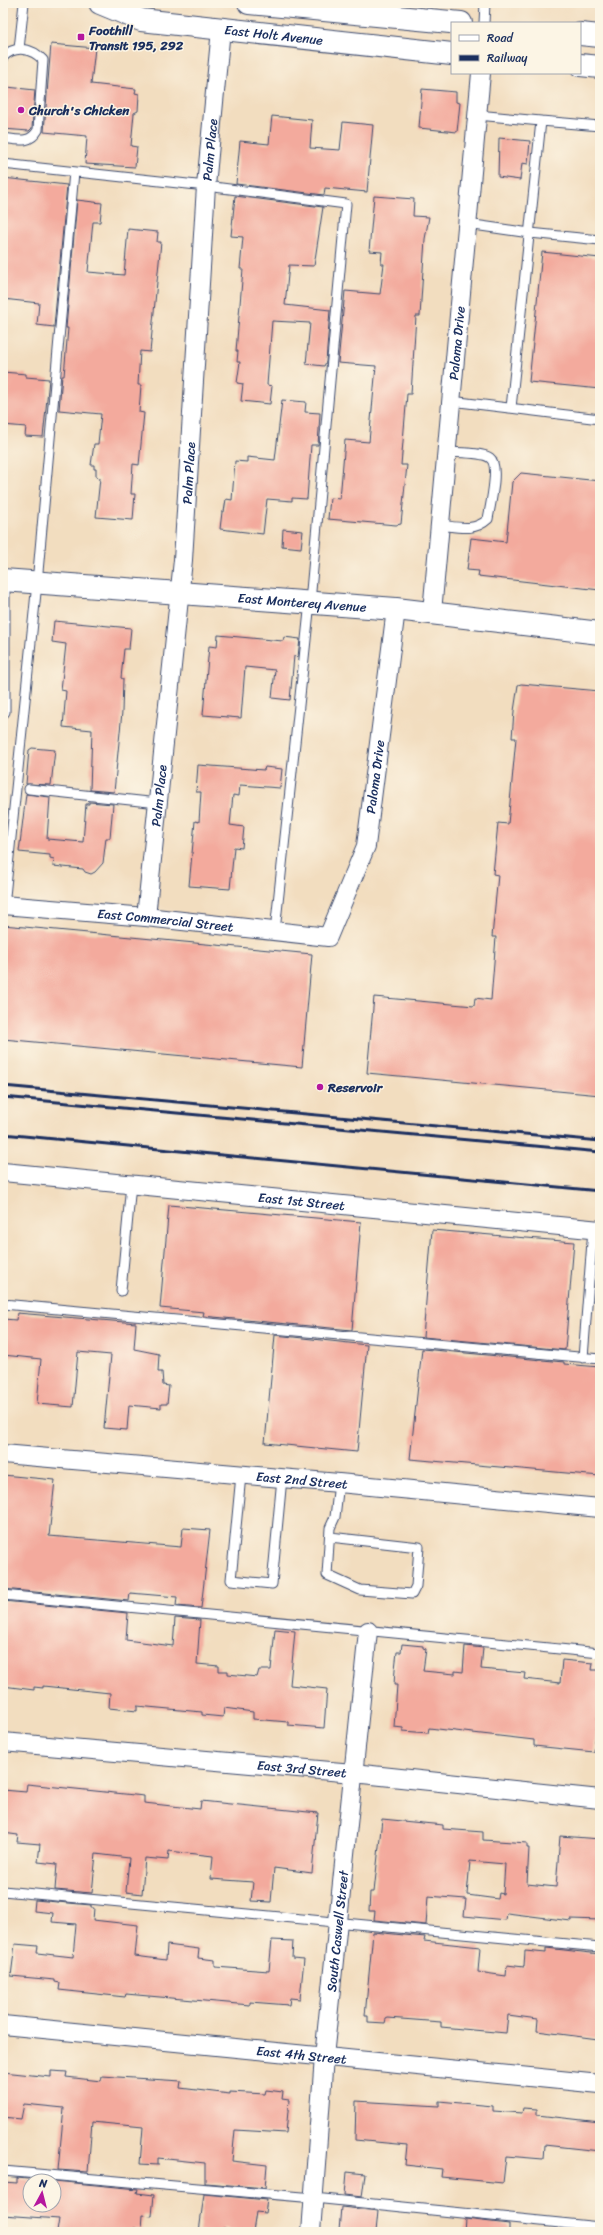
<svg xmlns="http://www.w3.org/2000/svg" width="603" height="2235" font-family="Sriracha,sans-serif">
<rect width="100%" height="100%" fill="#fcf5e5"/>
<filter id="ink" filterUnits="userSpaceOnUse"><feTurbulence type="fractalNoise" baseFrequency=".025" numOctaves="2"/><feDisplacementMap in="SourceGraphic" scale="8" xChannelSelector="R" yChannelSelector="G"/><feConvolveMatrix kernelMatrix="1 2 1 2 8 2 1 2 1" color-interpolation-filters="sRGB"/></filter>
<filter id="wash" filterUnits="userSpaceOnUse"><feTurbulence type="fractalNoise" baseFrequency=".012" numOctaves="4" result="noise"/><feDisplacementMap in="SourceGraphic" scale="16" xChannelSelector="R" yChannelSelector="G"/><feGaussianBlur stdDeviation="0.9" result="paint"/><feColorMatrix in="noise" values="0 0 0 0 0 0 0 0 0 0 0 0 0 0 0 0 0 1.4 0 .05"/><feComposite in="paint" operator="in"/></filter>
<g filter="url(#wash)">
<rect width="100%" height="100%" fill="#f2ddbf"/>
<g id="blocks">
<path fill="#f3aa9d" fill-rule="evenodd" d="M51,44L95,48L91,84L136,89L135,93L139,94L138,111L134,113L131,146L137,147L135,167L85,164L87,136L44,132Z
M7,87L35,90L32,128L29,131L3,129Z
M422,89L456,92V102L460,103L457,132L419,128Z
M272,116L312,120L310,148L340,150L343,122L373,125L367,192L325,188L324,195L236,184L240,141L269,144Z
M499,138L530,141L528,164L522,163L520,180L498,177Z
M3,178L67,185L54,327L37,325L39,303L3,299Z
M235,196L323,207L314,266L289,265L285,305L330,310L326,362L324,366L306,364L310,323L272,321L267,385L272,386L270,404L241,401L243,384L237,383L240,362H237L238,351H236L243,269H240L243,237L231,236Z
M374,196L414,199L413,216L429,217L425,239L420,316H416L411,394H407L406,406L401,465H407L401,524L396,525L328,519L330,498L340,499L345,440L369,442L376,366L338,363L345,291L380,294L384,264H381L382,252L369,251Z
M77,200L102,203L100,222H93L88,272L124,275L128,229L158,232L157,242H161L150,352L140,351L138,385H141L139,412L144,413L139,465L133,464L131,494H135L133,520L96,517L100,478L96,477V469H94V465H91L94,444H98L101,414L59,410L62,376H64L68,328H66Z
M542,252L600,258V389L529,382Z
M3,372L26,374V377L49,379L43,437L25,436L26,427L3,425Z
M282,400L306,402L305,412L320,413L318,445H311L307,499L292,498V501L267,499L263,534L220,529L222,512H224L226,499L232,500L235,461L247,462V457L275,460Z
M521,473L600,481V590L478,576L479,571L467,570L471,538L506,542L512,482Z
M283,529L303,531L301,548L282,546Z
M54,621L131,628L129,649H124L121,678L123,679L122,712L114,792L90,790L92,730L63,727L66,691L61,690L66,644L52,642Z
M218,635L283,641L284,637L300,639L298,657L294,656L290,700L272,698L275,670L245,667L241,718L203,715L209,646L217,647Z
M521,684L600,691V1095L367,1073L374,997L474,1006L475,998L491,1000L496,937H492L498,875L493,874L498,823L508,824L516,738H512L514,711L518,685Z
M32,748L55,750L51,785L26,784L29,750Z
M198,765L264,770L265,767L282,769L280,788L240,785L239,796L233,795L230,825L244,827L242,848L234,847L230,889L189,886L195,821L199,822L201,792H196Z
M26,794L50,797L47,839L83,842L86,804H89V802L113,804L110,838H106L103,863L95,872L91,874L85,872L83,869L53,866L54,859L50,858V855L19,852Z
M3,925L312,954L302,1067L3,1039Z
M169,1205L361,1222L352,1330L203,1316L204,1312L160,1308Z
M432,1230L574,1242L565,1350L423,1337Z
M17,1313L136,1323L134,1349L159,1354L158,1372H162L163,1385L169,1386L167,1404H161V1408L129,1405L127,1430L104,1428L111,1355L78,1352L73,1407L37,1404L41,1359L3,1355V1319L16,1320Z
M275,1335L367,1345L357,1452L265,1443Z
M422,1349L564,1362V1364L600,1367V1476L410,1459Z
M3,1475L55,1480L49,1536L181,1547L183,1528L210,1530L201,1608L176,1606L177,1597L130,1593L129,1601L3,1589L6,1546H3Z
M3,1601L128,1613L126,1640L173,1646L175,1618L200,1620L197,1664L219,1666V1671H228V1674L257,1677L259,1670H271L275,1629L295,1631L290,1685L327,1689L324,1728L288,1725V1722L253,1719V1712L224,1708L223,1717L202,1715V1712L137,1706V1711L109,1708L110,1693L43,1686V1688L34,1687V1690L3,1686Z
M402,1644L423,1646V1648L426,1649L423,1671L455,1674V1671L463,1672L465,1646L483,1648L481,1669L525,1673L524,1679L560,1683L562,1660L593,1663L592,1670H600V1692L594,1752L534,1746V1740L429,1728L428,1733L403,1731V1728L394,1727L397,1685H394L395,1669L397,1652H401Z
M27,1784L144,1796V1803L200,1809L201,1801L318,1813L312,1873L274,1868L271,1902L251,1901L253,1882L211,1879L213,1856L169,1851L168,1860L145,1858L142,1894L126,1892L129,1858L96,1854L92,1893L55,1890L57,1864L38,1862L40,1844L17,1842L18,1835L3,1833V1790L26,1792Z
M382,1819L443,1825V1829L483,1832V1840L527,1843V1848H529L527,1884L556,1887L560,1836L600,1839V1920L571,1919V1921L507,1913L506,1920L464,1916L466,1899L428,1896L426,1925L374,1920L375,1911H369L370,1892H374ZM470,1861L505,1864L503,1894L499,1893L498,1899L467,1895Z
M35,1900L91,1905V1908H94L93,1920L138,1925L135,1956L166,1960L167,1945L199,1949L198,1958L215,1960V1967L269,1971L272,1940L293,1941L292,1958L304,1959L300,1999L290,1998L289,2005L250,2002V2005L126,1994L125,1997L59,1990L60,1983L55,1982V1980L11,1976L15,1944L38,1946L37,1953L73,1957L76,1924L52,1922L53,1913L34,1911Z
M373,1932L425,1937L424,1941L480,1947L478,1972L506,1976L507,1965L524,1967L525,1951L546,1953V1948L600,1954V2036H598V2039L537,2031L538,2019L508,2015L506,2033L441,2027V2022L388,2018L386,2019L385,2023L368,2022V2016H365Z
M51,2071L67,2072L66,2077L101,2081L102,2076L181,2081L180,2088L230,2094V2092L265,2094L266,2090L283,2092L282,2099L289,2100L286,2133L235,2130L232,2161L267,2165L265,2188L205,2183V2163L158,2158V2165L140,2164L143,2127L92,2122L88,2172L58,2170L64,2108L24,2104L21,2119L3,2117V2072L51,2077Z
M356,2101L439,2106V2101L493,2106V2111L522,2113L523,2108L537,2109V2115L600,2122V2151L544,2145L543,2159L506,2156L503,2183L441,2177L442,2169L405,2165L407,2145L355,2140Z
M347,2172L365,2174L362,2197L345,2195Z
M17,2178L49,2181H30V2205H54V2181L138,2189L137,2193L154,2195L152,2216L143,2215L142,2229L134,2228V2232H57L59,2219L3,2215V2182L17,2183Z
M204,2194L267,2200L265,2213L256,2212L253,2232L223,2228V2232H199Z
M341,2207L378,2211L376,2232L339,2231Z
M465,2219L509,2224V2232H464Z"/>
</g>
</g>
<g filter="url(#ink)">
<use href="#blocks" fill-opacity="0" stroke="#3b496d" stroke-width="1"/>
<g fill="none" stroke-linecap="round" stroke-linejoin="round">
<g stroke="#3b496d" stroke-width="11">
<path id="service" d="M484,23L485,3
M19,49L24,3
M3,57C15,45 32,48 43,60L38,130C30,144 18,140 3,138
M477,115L541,121
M3,164L206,186L346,204L310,602L275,931
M467,224L530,233L600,240
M451,401L600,419
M511,408L541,121L600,126
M440,525C458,527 474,532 488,519C490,507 500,465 490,458C483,452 456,453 447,452
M3,714L5,712V580
M29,789L158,803
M4,906L37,583L74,172
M121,1291L131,1184
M3,1304L600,1359
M583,1358L593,1229
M241,1475L231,1580L272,1584L282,1478
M330,1537L419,1547L416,1586L412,1594L360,1590L327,1575L330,1528L335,1517L339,1483
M3,1595L600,1653
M3,1891L600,1947
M3,2171L314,2198L600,2227"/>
</g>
<g stroke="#3b496d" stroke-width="20">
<g id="minor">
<path id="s1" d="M432,612L481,73"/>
<path id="s2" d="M3,905L146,917L328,937L366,846L396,609"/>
<path id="s3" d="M146,917L183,560L206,186L221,29"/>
<path id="s4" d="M3,1172L600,1230"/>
<path id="s5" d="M3,1454L339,1483L600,1508"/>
<path id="s6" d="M3,1742L353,1773L600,1799"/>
<path id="s7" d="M3,2025L600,2084"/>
<path id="s8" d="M311,2232L324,2057L368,1631"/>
</g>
</g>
<g stroke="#3b496d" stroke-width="24">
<g id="tertiary">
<path id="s9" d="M3,580L396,609L600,633"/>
</g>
</g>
<g stroke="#3b496d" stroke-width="24">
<g id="primary">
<path id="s10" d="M100,3L141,20L452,54"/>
<path d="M249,3L461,23"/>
<path d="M580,34L600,36"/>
<path d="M580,65L600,67"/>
</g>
</g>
<use href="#service" stroke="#fff" stroke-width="9"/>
<use href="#minor" stroke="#fff" stroke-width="18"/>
<use href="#tertiary" stroke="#fff" stroke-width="22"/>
<use href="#primary" stroke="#fff" stroke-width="22"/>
<path stroke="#1b2f5e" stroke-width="3" d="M3,1086L600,1141
M3,1097L600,1152
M3,1134L600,1191"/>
</g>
</g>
<g fill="#b5179e" stroke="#fcf5e5" stroke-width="1.5">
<rect x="77" y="33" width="8" height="8" rx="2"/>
<circle cx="21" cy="110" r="4"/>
<circle cx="320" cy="1087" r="4"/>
</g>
<g text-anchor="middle" stroke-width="3" stroke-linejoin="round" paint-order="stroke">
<g font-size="13" font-weight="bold" fill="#1b2f5e" stroke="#fcf5e5" text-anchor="start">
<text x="89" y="35">Foothill<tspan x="89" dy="15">Transit 195, 292</tspan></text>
<text x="29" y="115">Church's Chicken</text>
<text x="328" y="1092">Reservoir</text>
</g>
<g font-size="13" fill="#1b2f5e" stroke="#fcf5e5">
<text dy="5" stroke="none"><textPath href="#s10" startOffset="178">East Holt Avenue</textPath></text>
<text dy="5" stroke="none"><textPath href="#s3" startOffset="770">Palm Place</textPath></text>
<text dy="5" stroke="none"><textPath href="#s1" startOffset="270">Paloma Drive</textPath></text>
<text dy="5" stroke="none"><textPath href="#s3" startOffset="446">Palm Place</textPath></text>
<text dy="5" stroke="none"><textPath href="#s9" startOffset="300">East Monterey Avenue</textPath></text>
<text dy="5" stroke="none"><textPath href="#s2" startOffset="495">Paloma Drive</textPath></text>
<text dy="5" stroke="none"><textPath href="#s3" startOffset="122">Palm Place</textPath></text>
<text dy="5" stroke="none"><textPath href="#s2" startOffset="163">East Commercial Street</textPath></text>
<text dy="5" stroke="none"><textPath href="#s4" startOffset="300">East 1st Street</textPath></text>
<text dy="5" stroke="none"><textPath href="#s5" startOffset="300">East 2nd Street</textPath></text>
<text dy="5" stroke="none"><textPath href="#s6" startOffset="300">East 3rd Street</textPath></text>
<text dy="5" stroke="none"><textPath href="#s8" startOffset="302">South Caswell Street</textPath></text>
<text dy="5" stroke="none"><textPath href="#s7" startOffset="300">East 4th Street</textPath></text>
</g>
</g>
<rect width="603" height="2235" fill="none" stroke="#fcf5e5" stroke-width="16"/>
<rect x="451" y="22" width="130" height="52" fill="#fcf5e5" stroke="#a2a6af"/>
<rect x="459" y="35" width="20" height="6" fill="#ffffff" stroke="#a2a6af"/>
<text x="487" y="42" font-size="12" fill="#1b2f5e">Road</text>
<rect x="459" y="55" width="20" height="6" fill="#1b2f5e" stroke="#a2a6af"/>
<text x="487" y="62" font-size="12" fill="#1b2f5e">Railway</text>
<g transform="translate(42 2193) rotate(7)"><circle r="19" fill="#fcf5e5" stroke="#a2a6af"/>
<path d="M0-3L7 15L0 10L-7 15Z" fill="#b5179e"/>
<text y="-6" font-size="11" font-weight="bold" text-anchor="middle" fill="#1b2f5e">N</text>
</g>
</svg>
